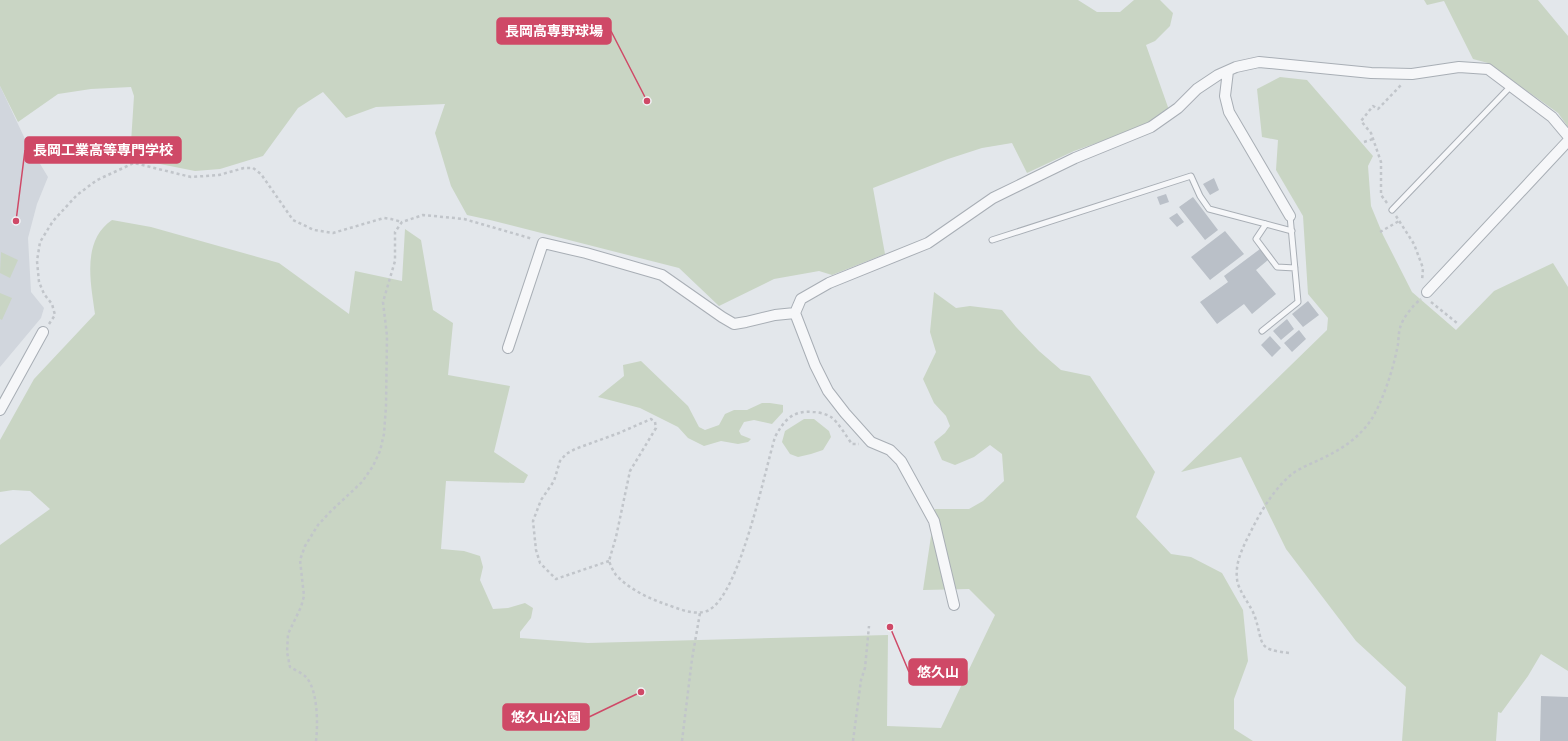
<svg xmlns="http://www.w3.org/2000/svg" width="1568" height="741" font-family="'Fira Sans','Noto Sans JP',sans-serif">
<rect width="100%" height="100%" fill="#e3e7eb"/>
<path fill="#d1d6dd" d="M0,86L25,139L48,177L37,204L28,238L31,292L44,308L41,318L0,367Z"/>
<path fill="#c9d5c4" d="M0,0H1078L1097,12H1120L1134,0H1160L1173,13L1170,26L1155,41L1146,45L1169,110L1142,127L1074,151L1027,173L1012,143L982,148L948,159L873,188L885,254L832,275L819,271L774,279L719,306L679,268L490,220L467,215L451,186L435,133L445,104L376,107L346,118L323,92L298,108L263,156L220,169L195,171L130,158L134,96L131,87L91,89L58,94L18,122L0,86Z
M1424,0H1538L1568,36V127L1558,113L1488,63L1473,59L1444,1L1427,5Z
M1280,77L1307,80L1373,156L1368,166L1371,206L1383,235L1412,292L1456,330L1494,291L1553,263L1568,287V671L1541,654L1528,676L1501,713L1498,712L1496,741H1402L1406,687L1356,641L1286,549L1241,457L1181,472L1327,330L1328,318L1308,294L1303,216L1276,170L1278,140L1262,137L1257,89Z
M112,220L151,227L279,263L349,314L355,271L402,281L405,229L421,240L433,310L453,323L448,375L510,386L494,452L528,475L524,483L446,481L441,549L464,551L480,556L483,567L480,580L493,609L508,608L525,603L533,608L531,618L520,632V638L588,643L888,635L887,726L941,728L995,615L969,589L923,590L935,509H969L983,501L1004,481L1002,454L990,445L974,457L955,465L942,460L934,442L945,433L950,426L946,416L934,403L923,379L936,352L930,332L934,292L956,308L970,306L1002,310L1016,327L1039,351L1061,370L1090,376L1155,472L1136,517L1171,554L1191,557L1222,573L1243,610L1248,661L1234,699V729L1253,741H0V545L50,509L30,491L13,490L0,492V440L34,379L95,314C91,284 81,241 112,220Z
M1,252L18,260L10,278L0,273Z
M0,293L12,298L2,320L0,319Z
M641,361L688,406L699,427L705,430L719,425L725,414L734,410H747L762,403H770L783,405V412L772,424L754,420L744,422L739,431L741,435L751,439L748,442L738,444L721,441L704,446L688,438L678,427L640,408L598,397L624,376L623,365Z
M804,419H814L829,431L831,437L823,450L811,454L798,457L790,454L782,442L785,431Z"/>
<path fill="#bac0c8" d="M1214,178L1219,190L1210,195L1203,184Z
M1166,194L1169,202L1160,205L1157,197Z
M1193,197L1218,230L1205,240L1179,207Z
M1177,213L1184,222L1177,227L1169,218Z
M1225,231L1244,254L1210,280L1191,257Z
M1260,249L1268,260L1256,270L1276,294L1252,314L1244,304L1217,324L1200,302L1228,282L1224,276Z
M1308,301L1319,315L1303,327L1292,314Z
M1287,319L1294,329L1281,340L1273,331Z
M1299,330L1306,339L1292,352L1284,343Z
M1270,336L1281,348L1272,357L1261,345Z
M1541,696L1568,697V741H1540Z"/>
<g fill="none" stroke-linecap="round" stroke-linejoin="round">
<g stroke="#a8aeb5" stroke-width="7">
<path id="lane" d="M1392,210L1511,86
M1266,224L1256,239L1277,267L1295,268
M992,240L1191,176L1200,196L1209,209L1292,231
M1262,331L1298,302L1290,216"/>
</g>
<g stroke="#a8aeb5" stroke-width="12">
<path id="street" d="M1228,71L1225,96L1229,112L1290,216
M1427,292L1568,141
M508,348L543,243L586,253L662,275L722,317L734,324L746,322L775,315L795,313
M0,410L43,332
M954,605L934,521L901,461L890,450L871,442L845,413L828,391L815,365L795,313L801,299L829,283L928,243L993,198L1075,158L1151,127L1178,108L1197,89L1218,75L1236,67L1259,62L1371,73L1412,74L1459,67L1488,69L1552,117L1568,136"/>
</g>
<path stroke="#c1c5ca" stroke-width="2.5" stroke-dasharray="3 3" stroke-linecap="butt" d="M1364,142L1373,139
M1387,203L1381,195V162L1371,133L1361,121L1373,106L1378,109L1402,84
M1396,216L1414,244L1423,268L1422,281
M1380,232L1399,221
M1431,302L1457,323
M49,324L55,315L52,304L44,294L39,282L37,261L40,242L53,221L77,195L97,180L134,163L191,177L219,175L244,168H253L261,174L293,220L314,230L333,233L384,218L391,219L402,222
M609,561L556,579L540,563L536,550L533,521L541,500L554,481L560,461L566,454L575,449L619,433L651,419L655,422L656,428L630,471L616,537L609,561C611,566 613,571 616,575C629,589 648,598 665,604C677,608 696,617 709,610C740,593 764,474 775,437C784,420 793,410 813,412C819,412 826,414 831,417C839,423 846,436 852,444H859
M1289,653C1256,649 1264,645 1255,617C1251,605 1238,591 1237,579C1235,562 1243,547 1250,533C1261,511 1273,490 1292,474C1300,468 1310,464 1319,460C1340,450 1357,440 1371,420C1382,403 1393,370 1397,349C1399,342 1398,335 1400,328C1402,319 1413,305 1421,299
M316,741C318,725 318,690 306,677C302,673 295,670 290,667L287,652L288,634L301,607L304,596L300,560L305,546L318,525L330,512L362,482L373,466L380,451L384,434L386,406L387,336L383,302L395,261V232L402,222L423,215L464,219L533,239
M682,741L692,659L700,613
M853,741L861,680L865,668L869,626"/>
<use href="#lane" stroke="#f6f7f9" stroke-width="5"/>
<use href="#street" stroke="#f6f7f9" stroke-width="10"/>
</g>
<path fill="none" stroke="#cf4967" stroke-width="1.5" d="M647 101L611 31M16 221L25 150M890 627L909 672M641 692L589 717"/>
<g fill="#cf4967" stroke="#f3f5f8" stroke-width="1.5">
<circle cx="647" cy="101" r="4"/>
<circle cx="16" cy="221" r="4"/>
<circle cx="890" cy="627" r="4"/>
<circle cx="641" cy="692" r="4"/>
</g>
<g fill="#cf4967" stroke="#cf4967" stroke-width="1.5">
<rect x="497" y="18" width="114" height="26" rx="4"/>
<rect x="25" y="137" width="156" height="26" rx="4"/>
<rect x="909" y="659" width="58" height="26" rx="4"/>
<rect x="503" y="704" width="86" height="26" rx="4"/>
</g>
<g font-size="14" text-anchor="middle" font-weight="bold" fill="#fff">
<text x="554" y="36">長岡高専野球場</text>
<text x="103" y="155">長岡工業高等専門学校</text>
<text x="938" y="677">悠久山</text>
<text x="546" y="722">悠久山公園</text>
</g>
</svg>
